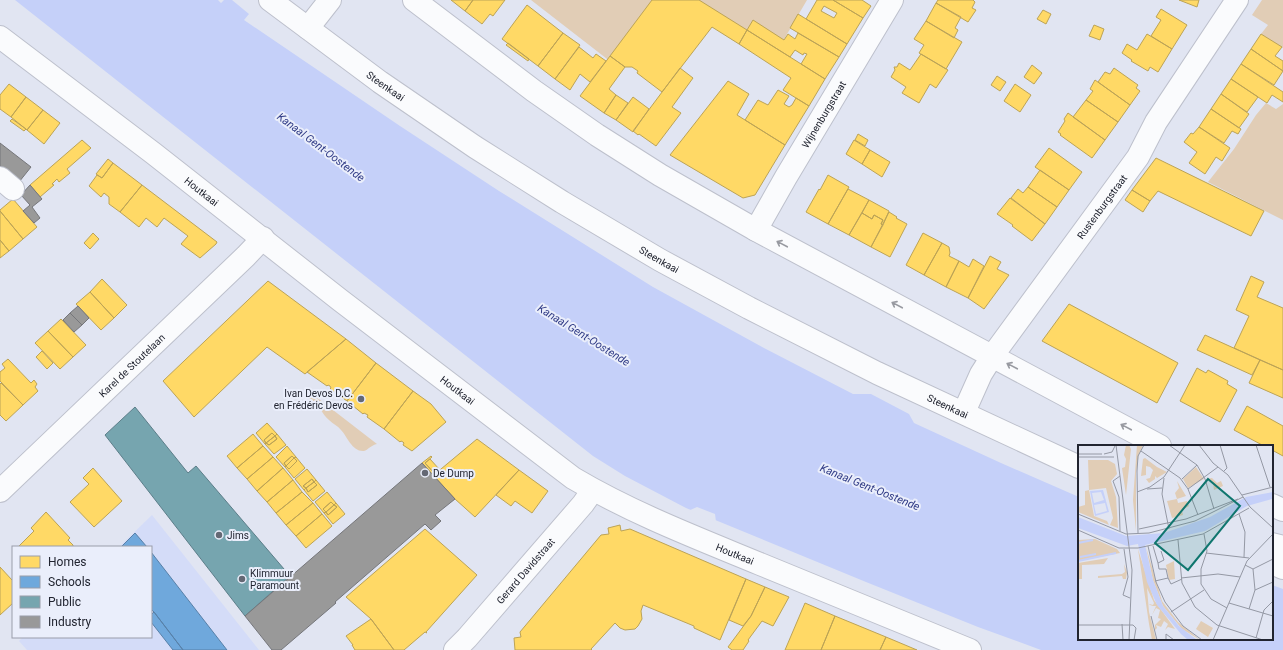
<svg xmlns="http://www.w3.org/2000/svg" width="1283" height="650" font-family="Roboto,sans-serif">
<rect width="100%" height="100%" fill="#e1e5f2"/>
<path fill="#d4dcf8" d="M152,515L259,650H27L19,641L23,637H151V547H119Z"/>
<path fill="#e1cdb6" d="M531,0H657L611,62Z
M690,0H807L783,41L761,28L752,38Z
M1262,0H1283V48L1261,34L1268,25L1252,15Z
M1266,103L1276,109L1283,104V220L1208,182L1234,149L1256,115Z
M311,393L377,444C371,445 368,450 364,451C352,452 347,436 341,430C338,426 333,424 329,420C325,417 323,413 321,410C317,406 313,403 309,399Z"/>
<path fill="#c5d0f9" d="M15,0H218L221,3L224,0H232L249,14L244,20L400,126L499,191L653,287L764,348L853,394H871L909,414L914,423L1001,463L1079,497V639H1272V585L1283,589V650H1041L978,627L866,582L686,508L625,476L593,456Z"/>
<path fill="#e1e5f2" d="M697,507L715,514L716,522L688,511Z"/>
<path fill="#ffd966" stroke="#bca356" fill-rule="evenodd" d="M451,0H473L465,11Z
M473,0H505L493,16L490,14L482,24L465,11Z
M652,0H699L747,30L739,44L712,27L662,92L637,73L638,71L632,67H625L610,56Z
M817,0H833L863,18L847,44L806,19ZM824,6L837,13L834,18L821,11Z
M833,0H862L871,6L863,18Z
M938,0H973L975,2L972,8L976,10L968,22L936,3Z
M1179,0H1199L1197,7Z
M936,3L961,17L955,28L958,30L954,38L926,21Z
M527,5L563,33L538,66L502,39Z
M1161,9L1187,25L1172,49L1151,36L1161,20L1156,17Z
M1043,10L1051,14L1046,24L1037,19Z
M798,14L847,44L839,57L790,28Z
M753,20L784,40L788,34L795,39L798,33L839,57L825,79L801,64L807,54L804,53L803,55L795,50L790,57L747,30Z
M926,21L962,42L946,69L919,53L924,45L914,39Z
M1094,25L1104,29L1100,40L1089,36Z
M747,30L825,79L809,106L783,90L791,78L739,44Z
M563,33L580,45L555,79L538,66Z
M1147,34L1172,49L1158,72L1150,67L1148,71L1131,61L1132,60L1122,53L1127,44L1137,50Z
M1261,34L1282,47L1275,56L1283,61V71L1251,49Z
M508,43L529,59L528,61L506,45Z
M579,47L593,58L596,54L606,61L590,82L580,74L570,90L555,79Z
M1251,49L1283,71L1274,85L1241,64Z
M921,54L948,70L936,88L930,84L919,103L902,93L906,87L891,77L895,70L894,67H897L899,63L910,70Z
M610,56L625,67L609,89L616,95L604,113L580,96Z
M1241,64L1283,92V102L1272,95L1267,103L1231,79Z
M1032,65L1042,73L1034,84L1024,77Z
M680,68L693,78L672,107L681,113L656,146L639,134L638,135L633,131Z
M1114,68L1138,85L1136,88L1140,91L1130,105L1098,82L1105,72L1110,74Z
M997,76L1006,82L1000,91L991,85Z
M1231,79L1258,97L1247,112L1221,94Z
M1095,80L1130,105L1118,122L1086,100L1093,91L1090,89Z
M728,81L749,94L737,115L785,145L755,195L743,198L670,155Z
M9,84L26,97L11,117L0,109V95Z
M1015,84L1031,95L1020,112L1004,101Z
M778,90L789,96L784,104L789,107L792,105L796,98L809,106L785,145L745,120L758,100L768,105Z
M1221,94L1249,114L1239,128L1211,109Z
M616,95L628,103L616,120L604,113Z
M26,97L43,110L27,130L11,117Z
M633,97L649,109L633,132L616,120Z
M1086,100L1118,122L1105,140L1073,117Z
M1211,109L1241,129L1238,134L1232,131L1224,143L1199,127Z
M43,110L60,123L44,144L27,130Z
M1068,113L1105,140L1092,158L1060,135L1061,134L1058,132L1065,121L1064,119Z
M12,119L26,129L24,131L10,121Z
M1199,127L1230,148L1222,161L1216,157L1205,174L1189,163L1197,152L1184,142L1191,133L1193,134Z
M858,134L868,140L865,146L855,140Z
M82,140L91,148L67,169L70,173L59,182L57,179L52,184L54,185L40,197L30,185Z
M854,140L870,150L862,164L846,154Z
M1049,148L1082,172L1069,190L1035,167Z
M870,150L890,162L882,177L862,164Z
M1156,158L1264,211L1251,236L1158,191L1150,201L1132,190Z
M108,159L113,163L102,178L96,174Z
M113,163L142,185L120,212L109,204V197L104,193L101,197L89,186L97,175L102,178Z
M1040,170L1069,190L1057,207L1028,187Z
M828,175L849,187L828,224L806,212L819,189L820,190Z
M142,185L217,242L216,244L200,258L181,244L188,236L164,218L157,227L146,218L139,227L120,212Z
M1028,187L1057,207L1045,224L1011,198L1018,189L1023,193Z
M848,189L869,200L849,235L828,224Z
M1132,190L1150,201L1143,212L1125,200Z
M1010,198L1045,224L1032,241L1012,226L1013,225L997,214Z
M13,199L37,227L23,239L0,211V210Z
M869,200L889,211L883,225L881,224L883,220L874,215L872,219L862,213Z
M0,211L23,239L9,251L0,240Z
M889,212L897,217L896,218L907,224L890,257L871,247Z
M862,213L872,219L874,215L883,220L881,224L883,225L871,247L849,235Z
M93,233L99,239L90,249L84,243Z
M923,233L942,243L924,275L906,265Z
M0,240L9,251L0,258Z
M942,243L949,247L950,253L949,256L959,261L946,287L924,275Z
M990,256L1001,262L997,269L1009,275L984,309L968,298Z
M973,259L984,266L968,298L946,287L959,261L969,267Z
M1251,276L1264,282L1257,297L1283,308V370L1234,348L1249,316L1236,310Z
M102,279L127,305L114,318L90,292Z
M268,281L346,339L305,374L267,347L194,417L163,381Z
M90,292L114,318L101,330L76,304Z
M1069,304L1178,363L1157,403L1042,341Z
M61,319L86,345L73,357L48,331Z
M48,331L73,357L60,369L35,343Z
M1205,335L1260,360L1252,375L1197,350Z
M346,339L376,363L347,401L330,389L331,388L330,386L328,385L327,386L307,372Z
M42,351L53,363L47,369L36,357Z
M8,359L31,383L34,380L37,384L35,387L38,391L23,405L0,381V372L5,368L2,364Z
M1260,360L1283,370V398L1249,383Z
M376,363L413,391L384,429L367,417L368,415L364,413L363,414L347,401Z
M1197,368L1206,373L1208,370L1228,381L1227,384L1237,390L1220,422L1180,401Z
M1,383L23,405L6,421L0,415V384Z
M413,391L431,404L446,422L412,451L403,445L404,443L403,442L401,441L400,442L384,429Z
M1247,406L1283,426V456L1272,450V446H1264L1234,430Z
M267,423L277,434L275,436L272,433L264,440L266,443L265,444L256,433Z
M272,433L275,436L266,443L264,440Z
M253,434L263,446L237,468L227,456Z
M277,434L286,445L274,454L265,444L266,443L269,445L277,439L275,436Z
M275,436L277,439L269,445L266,443Z
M477,439L519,470L475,517L455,499L422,463L431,456L432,457L425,463L435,474Z
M263,446L273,457L247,479L237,468Z
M287,446L296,457L294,458L292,456L284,463L286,466L285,467L276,457Z
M292,456L294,458L286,466L284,463Z
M273,457L283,468L257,491L247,479Z
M296,457L305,468L294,478L285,467L286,466L289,469L297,461L294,458Z
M294,458L297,461L289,469L286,466Z
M430,459L440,470L435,474L425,463Z
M93,468L122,501L94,527L70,502L89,484L83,478Z
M283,468L293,480L267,502L257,491Z
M307,469L316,480L314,482L312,479L303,486L306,488L304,490L295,479Z
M519,470L548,491L532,513L515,501L511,506L496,495Z
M312,479L314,482L306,488L303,486Z
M293,480L302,492L276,513L267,502Z
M316,480L325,491L313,501L304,490L306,488L308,492L317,485L314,482Z
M314,482L317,485L308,492L306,488Z
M302,492L313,503L286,525L276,513Z
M327,492L336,503L334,505L331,502L323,509L326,512L324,513L315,502Z
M331,502L334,505L326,512L323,509Z
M313,503L322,514L296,536L286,525Z
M336,503L345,514L333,524L324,513L326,512L328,515L337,507L334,505Z
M334,505L337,507L328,515L326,512Z
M46,512L70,538L68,540L73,545V547H18L34,531L31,528Z
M322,514L332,526L306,548L296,536Z
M620,525L621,531L630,529L746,579L720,640L694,628V626L643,605L641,611L642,619L638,626L635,629L625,630L620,628L615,623L591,649L592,650H515L514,638L521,637L520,632L601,535L609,534L608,528Z
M425,529L477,575L426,632L427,633L425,632L404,650H394L371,619L346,597Z
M0,567L12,580H13V603L0,615Z
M746,579L765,587L751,616L743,626L729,620Z
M765,587L789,597L773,626L762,621L748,640L749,641L743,650H732L728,647L751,616Z
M805,603L835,616L821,650H785Z
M835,616L886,637L880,650H821Z
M371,619L394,650H355L352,645H353L346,636Z
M886,637L917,650H880Z"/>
<path fill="#6fa8dc" stroke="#5880a8" d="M135,533L147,547H121Z
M151,552L227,650H183L154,612L151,609Z
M154,612L183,650H173L151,622V615Z"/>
<path fill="#76a5af" stroke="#5c7e89" d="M135,407L188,473L196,466L290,576L245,616L105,435Z"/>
<path fill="#999" stroke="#75767a" d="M0,143L31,167L19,182L0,167Z
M30,185L42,199L32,207L40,218L34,223L23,211L30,205L21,195Z
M78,306L89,318L82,325L70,313Z
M70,313L82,325L74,332L63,320Z
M422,463L455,499L435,515L441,521L431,530L425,524L335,602L336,603L281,650H272L245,616Z"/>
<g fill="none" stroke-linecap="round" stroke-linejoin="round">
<g stroke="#bdc0cc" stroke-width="24">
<g id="minor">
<path id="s1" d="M270,0L380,82L475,147L562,202L660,260L749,308L877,373L1079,467"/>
<path d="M414,0L534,91L597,135L660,175L756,230L1160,446"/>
<path d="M308,28L330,0"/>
<path id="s2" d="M0,37L153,153L340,300L573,478C632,513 697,538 760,564C830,592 900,622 970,650"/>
<path d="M0,178L13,189"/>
<path id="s3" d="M756,230L786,177L892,0"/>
<path id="s4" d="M964,412L981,374L993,355L1138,157L1156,122L1237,0"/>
<path id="s5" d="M0,491L246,256L263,238"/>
<path d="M1272,505L1283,510"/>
<path d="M1272,544L1283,547"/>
<path d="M1272,563L1283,568"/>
<path id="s6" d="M455,650L467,638L583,504L593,490"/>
</g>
</g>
<use href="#minor" stroke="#fafbfd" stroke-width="22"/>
</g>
<defs><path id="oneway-shaft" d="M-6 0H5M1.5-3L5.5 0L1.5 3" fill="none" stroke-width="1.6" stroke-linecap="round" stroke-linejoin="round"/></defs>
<g stroke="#989aa1">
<use href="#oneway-shaft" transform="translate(782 244) rotate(-152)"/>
<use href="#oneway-shaft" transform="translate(897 305) rotate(-152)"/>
<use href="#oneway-shaft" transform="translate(1012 366) rotate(-152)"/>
<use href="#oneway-shaft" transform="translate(1126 427) rotate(-152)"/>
</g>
<g fill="#646874" stroke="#eaeefb" stroke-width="1.5">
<circle cx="361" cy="399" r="4"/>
<circle cx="425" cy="473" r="4"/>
<circle cx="219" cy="535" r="4"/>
<circle cx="242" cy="579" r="4"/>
</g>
<g text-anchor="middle" stroke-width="4" stroke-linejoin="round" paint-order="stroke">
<g font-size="10" fill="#212430" stroke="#eaeefb">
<text dy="4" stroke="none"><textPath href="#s1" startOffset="144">Steenkaai</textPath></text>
<text dy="4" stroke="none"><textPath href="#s3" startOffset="134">Wijnenburgstraat</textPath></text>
<text dy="4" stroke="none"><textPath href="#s2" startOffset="254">Houtkaai</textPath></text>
<text dy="4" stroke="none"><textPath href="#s4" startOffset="248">Rustenburgstraat</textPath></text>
<text dy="4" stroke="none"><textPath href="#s1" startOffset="468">Steenkaai</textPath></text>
<text dy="4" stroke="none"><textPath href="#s5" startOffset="182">Karel de Stoutelaan</textPath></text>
<text dy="4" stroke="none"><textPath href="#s2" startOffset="578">Houtkaai</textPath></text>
<text dy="4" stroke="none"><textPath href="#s1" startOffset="792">Steenkaai</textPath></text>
<text dy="4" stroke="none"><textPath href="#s2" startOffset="902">Houtkaai</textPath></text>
<text dy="4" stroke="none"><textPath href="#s6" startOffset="106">Gerard Davidstraat</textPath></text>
</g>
<g font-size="10" fill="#212430" stroke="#eaeefb" text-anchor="start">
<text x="353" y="397" text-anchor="end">Ivan Devos D.C.<tspan x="353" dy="12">en Frédéric Devos</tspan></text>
<text x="433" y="477">De Dump</text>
<text x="227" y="539">Jims</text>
<text x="250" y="577">Klimmuur<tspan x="250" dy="12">Paramount</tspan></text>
</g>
<g font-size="11" font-style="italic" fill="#303b86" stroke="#eaeefb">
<text transform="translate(321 147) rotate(37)" y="4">Kanaal Gent-Oostende</text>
<text transform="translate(584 335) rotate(32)" y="4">Kanaal Gent-Oostende</text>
<text transform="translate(870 487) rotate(22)" y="4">Kanaal Gent-Oostende</text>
</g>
</g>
<g transform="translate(1078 445)">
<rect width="195" height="195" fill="#e1e5f2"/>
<path d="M48,0H51L53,4L48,50L44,23L47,22L48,14L46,10ZM59,0H65L61,9L58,28V86L55,55ZM67,13L79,22L89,27L79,33L77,31V34L71,38L68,34L72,33L75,25L72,22L68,21V30L63,31L65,14ZM10,15H30L37,19L39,29L33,36L38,52L40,83L32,80L35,73L28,43L11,45L16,71L29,76L31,80L0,67V62L7,60V46L11,45ZM118,22L126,34L110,43L105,34ZM134,33L139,38L143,36L145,41L136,45L135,38L128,34ZM99,36L108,51L99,54L100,58L109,56L111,61L104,65L105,70L94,73L89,56L99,54L97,48L101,43ZM17,94L39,104L42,108L0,116V95ZM68,102L84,156L100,177L122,195L104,184L85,161L75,135ZM60,104L76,155L97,184L90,182L87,185L90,179L86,176L83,182L78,180L79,183L77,185V180L83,174L80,173L82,165L78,163L74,170L78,161H75L72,160L71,159L75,160L76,158L69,143L71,167L78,195H74L71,179ZM30,113L26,119L4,120V134H0V118ZM96,116L97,134L91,135L88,120ZM46,119L49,127L48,134H45L44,131L20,133V131L44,129L47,127ZM123,176L135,183L130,192L118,184Z" fill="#e1cdb6"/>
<path d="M25,45L31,67L17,71L12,46ZM23,47L26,55L16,58L14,48ZM27,58L29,66L18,69L16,60ZM195,47L194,54L169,61L127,86L67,100L75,135L85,161L101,181L119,195H110L103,189L79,160L69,137L60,99L49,101L0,83V72L48,91L86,88L132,72L168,52Z" fill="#c5d0f9" fill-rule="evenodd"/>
<path fill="none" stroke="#c5d0f9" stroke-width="2" d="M0,98L15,95M2,112L18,109M0,116L38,108"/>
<path fill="none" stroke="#9498a4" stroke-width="1" d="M38,0L54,125L51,195M91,0L119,20L127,34L136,64M121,0L135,18L150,30L172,62L195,83M142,0L149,23L146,26M178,0L192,42M63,6L102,33L110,44L120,70M0,9H24M26,9L34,7L37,1M0,12H36M42,31L35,36L41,52L42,86M86,33L84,49L91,84M104,34L119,20M69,44L84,43M110,44L140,22M59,47L72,42L86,32L107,0M164,50L195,42M0,69L48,89L71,88L117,76L165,52M161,69L167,87L166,112M61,84L108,74L160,54M0,85L41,103H60L125,89L171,63M60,88L59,26L60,11L66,0M126,89L129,106L123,124V139L133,154L149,163M100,95L104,138L117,162L139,180L185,195M70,101L78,137L87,157L105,181L124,195M75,101L80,118M46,104L50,132L45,150L52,153M83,106L86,115L80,118L81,124H88L90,133M128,108L171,113M167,120L175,124L195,114M103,133L140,129L162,132M77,136L90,133L93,139L104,134M177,145L195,137M151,158L195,171M171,164L177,145L175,124M93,167L126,145M73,171L79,195M44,179L45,195M0,180H55L58,183L56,195M178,193L186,165L195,156M88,195V189L96,195M135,195L169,116L195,89"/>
<path fill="#0f766e" fill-opacity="0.15" stroke="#0f766e" stroke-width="2" d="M130,34L162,61L110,125L77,98Z"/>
<rect width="195" height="195" fill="none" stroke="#212430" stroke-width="2"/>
</g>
<rect x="12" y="546" width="140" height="92" fill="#eaeefb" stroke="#9a9daa"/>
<rect x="20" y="556" width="20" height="12" fill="#ffd966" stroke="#9a9daa"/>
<text x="48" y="566" font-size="12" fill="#212430">Homes</text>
<rect x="20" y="576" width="20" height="12" fill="#6fa8dc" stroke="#9a9daa"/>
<text x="48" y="586" font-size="12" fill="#212430">Schools</text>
<rect x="20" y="596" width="20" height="12" fill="#76a5af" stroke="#9a9daa"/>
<text x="48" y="606" font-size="12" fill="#212430">Public</text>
<rect x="20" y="616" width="20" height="12" fill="#999999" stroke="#9a9daa"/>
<text x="48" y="626" font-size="12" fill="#212430">Industry</text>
</svg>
